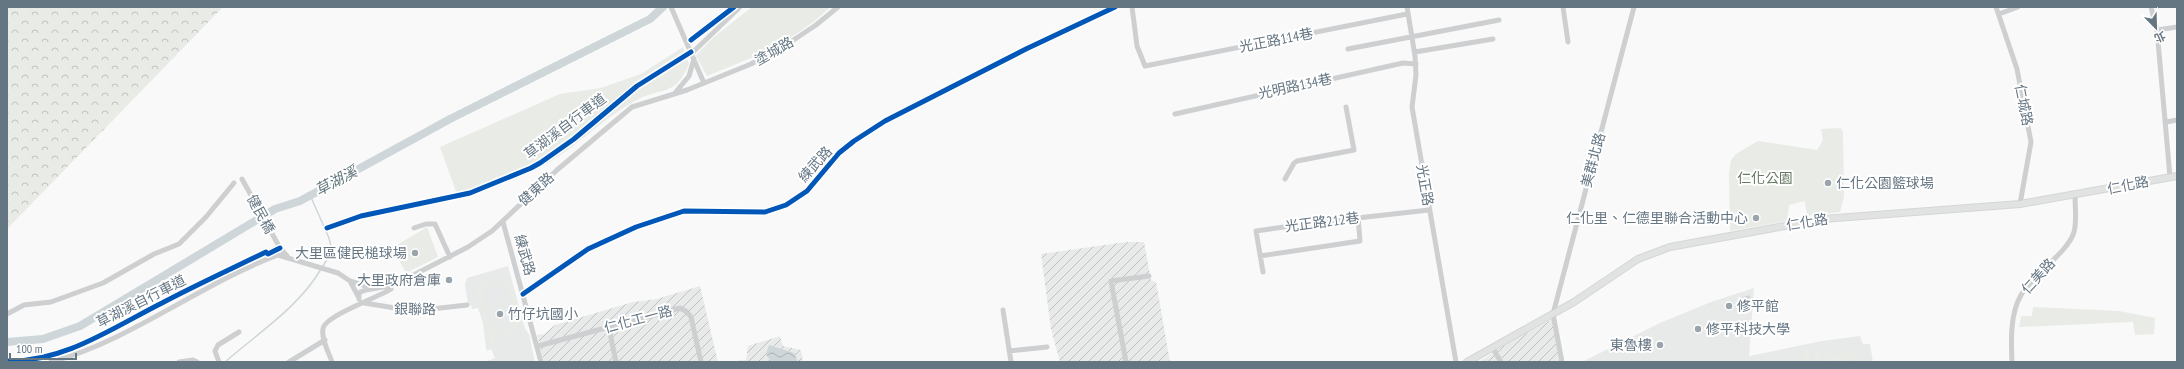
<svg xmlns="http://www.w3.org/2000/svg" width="2184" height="369" font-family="'PT Sans Narrow','Noto Sans TC',sans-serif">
<defs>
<pattern id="industrial-furrows" width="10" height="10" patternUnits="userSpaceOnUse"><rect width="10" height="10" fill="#e8e9e9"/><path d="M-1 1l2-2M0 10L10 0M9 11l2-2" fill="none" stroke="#c0c1c2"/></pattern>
<pattern id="forest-crowns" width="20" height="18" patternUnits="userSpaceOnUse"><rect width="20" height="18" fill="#e8ebe6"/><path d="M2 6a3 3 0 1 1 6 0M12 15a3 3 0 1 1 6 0" fill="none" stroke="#c0c3c0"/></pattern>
<pattern id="water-waves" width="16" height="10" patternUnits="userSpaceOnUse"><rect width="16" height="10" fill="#ced6d9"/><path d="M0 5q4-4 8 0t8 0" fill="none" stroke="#abb2b5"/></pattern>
</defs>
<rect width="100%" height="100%" fill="#f9f9f9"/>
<path fill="#e8e9e9" d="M508,266L525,329L529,334L535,362H485L495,358L491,349L487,351L486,348L483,323L478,308L472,309L471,305H468L465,284L467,278Z
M1754,288L1749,356L1822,341L1860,336L1863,344H1870L1873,362H1582L1660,323L1711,302Z"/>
<path fill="url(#industrial-furrows)" d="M1126,242H1144L1151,280L1156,282L1170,362H1060L1051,329L1041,254Z
M700,286L718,362H544L537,335L544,334L555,325L633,302L657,299Z
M1553,319L1563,362H1479L1511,341Z
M780,336L783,346L801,350L803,362H724L746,360L748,346Z"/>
<path fill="url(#forest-crowns)" d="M7,7H223L7,229Z"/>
<path fill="#e8ebe6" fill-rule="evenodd" d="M752,7H830L816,20L776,48L707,76L696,56L697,54L714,37Z
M683,47L689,64C675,98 661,86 635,101C602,119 576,148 543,166C516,181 487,189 458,197L440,147L560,94L601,88L641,74Z
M1841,128L1843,133L1844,197L1840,212L1807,216L1805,201L1789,205L1787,221L1730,231L1729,174L1731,160L1736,154L1758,141L1817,150L1823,140L1821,129Z
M427,227L438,257L406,273L392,248Z
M495,277C515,278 517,303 522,318C517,332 506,338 493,333L496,344L492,346L474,284L478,282L479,287L485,281ZM496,281L507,287L516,318L512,327L505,331C500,331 494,331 491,326C488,322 487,315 486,311C482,297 479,286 496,281Z
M2033,307L2119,311L2155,318L2154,334L2135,335L2133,322L2019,327L2021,316H2032Z
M1821,348L1822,362H1814L1813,349Z
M1830,348L1831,357L1845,351L1855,354L1862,362C1853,362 1846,353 1837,362H1825L1824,349Z
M1801,350H1808L1810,362H1803Z"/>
<path fill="url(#water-waves)" d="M1750,295L1749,309L1741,310L1740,298Z
M769,345L794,353L798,362H771L766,354Z"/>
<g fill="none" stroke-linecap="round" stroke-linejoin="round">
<path stroke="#ced6d9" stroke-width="1.5" d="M310,195L329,238L332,251L323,266
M225,362C258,333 299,307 321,269"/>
<path stroke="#ced6d9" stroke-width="8" d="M7,342L43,339L80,326L275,209L300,201L450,119L650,19L663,7"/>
<g stroke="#d5d6d7" stroke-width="8">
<path id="major" d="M1467,362L1574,302L1638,259L1670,247L1823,219L2020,204L2177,176"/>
</g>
<path stroke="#cecfd0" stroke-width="5" d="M671,7L704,83
M1132,7L1137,46L1145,66L1407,14
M1407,7L1415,56L1416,75L1412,107L1456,362
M1563,7L1568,42
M1996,7L2017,69L2031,142L2020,204
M2151,7L2157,30L2170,177
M1999,14L2018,7
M2157,30L2177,27
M1348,49L1499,20
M1415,52L1493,39
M692,53L740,7
M675,93L689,76L694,59
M1175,114L1403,63L1416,64
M2166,122L2177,120
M242,179L280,248L287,256
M1285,179L1294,163L1297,161L1354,150L1346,107
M503,222L541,362
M414,228L426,224H435L450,257
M1260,256L1360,241L1358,217
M1263,272L1256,231L1304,224L1429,210
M350,281L359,298
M523,294L588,249L636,227L684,211L765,212L786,205L807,191L839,153L854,141L885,121L1026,49L1115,7
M359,299V293C364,288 387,288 396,284L468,247L492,231L557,170L632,107L687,90L751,64L786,45L816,25L838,7
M364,303L414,311L467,305
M1003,310L1011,362
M7,314L24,305L51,302L103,283L154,254L179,244L206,217L234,183
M609,328L616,362
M538,346L680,308L687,312L691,317L701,362
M1492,347L1501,362
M1009,351L1047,347
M51,362C132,340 200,284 278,255L338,273L350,281L369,287
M179,362L193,360L197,362
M219,362L215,351L218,345L239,332
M289,362L325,340
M332,362C329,353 321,339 323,329C324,316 379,297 391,289
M1126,362L1111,281L1149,276
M1562,362L1553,314L1634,7
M2012,362C2011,341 2010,314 2021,295C2032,276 2069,251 2074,232C2077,221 2075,207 2075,196"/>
<use href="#major" stroke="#e1e2e2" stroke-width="6"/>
<g stroke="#fff" stroke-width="8">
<path id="cycleway" d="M691,40L734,7
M327,228L361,216L470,193L531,168L540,163L574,139L637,86L691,52
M523,294L588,249L636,227L684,211L765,212L786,205L807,191L839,153L854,141L885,121L1026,49L1115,7
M7,361C63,363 114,327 162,303C196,285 231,269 266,252L268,254L280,248"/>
</g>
<use href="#cycleway" stroke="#0057b8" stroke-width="5"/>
</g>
<g fill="#99a4ac" stroke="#fff" stroke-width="1.5">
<circle cx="1828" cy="183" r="4"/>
<circle cx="1756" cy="218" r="4"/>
<circle cx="415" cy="253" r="4"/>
<circle cx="449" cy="280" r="4"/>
<circle cx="1729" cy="306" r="4"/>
<circle cx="500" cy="314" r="4"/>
<circle cx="1698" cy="329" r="4"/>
<circle cx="1660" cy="345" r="4"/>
</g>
<g text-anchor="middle" stroke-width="4" stroke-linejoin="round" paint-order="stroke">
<g font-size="14" fill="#657683" stroke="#fff">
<text transform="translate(1276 40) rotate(-11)" y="5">光正路114巷</text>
<text transform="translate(774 51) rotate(-30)" y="5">塗城路</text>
<text transform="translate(1295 86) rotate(-12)" y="5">光明路134巷</text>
<text transform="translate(2024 105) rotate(79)" y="5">仁城路</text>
<text transform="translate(565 126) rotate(-37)" y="5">草湖溪自行車道</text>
<text transform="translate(1593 160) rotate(-75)" y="5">美群北路</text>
<text transform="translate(815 164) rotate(-48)" y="5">練武路</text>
<text transform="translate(1425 185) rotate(80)" y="5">光正路</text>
<text transform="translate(2128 185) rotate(-11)" y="5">仁化路</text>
<text transform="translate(536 189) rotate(-42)" y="5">健東路</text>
<text transform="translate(261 214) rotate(61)" y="5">健民橋</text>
<text transform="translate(1322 222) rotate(-7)" y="5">光正路212巷</text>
<text transform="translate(1807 222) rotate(-9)" y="5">仁化路</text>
<text transform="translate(525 255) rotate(74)" y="5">練武路</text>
<text transform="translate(2038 276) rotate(-48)" y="5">仁美路</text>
<text transform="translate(141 301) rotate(-27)" y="5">草湖溪自行車道</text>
<text transform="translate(415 309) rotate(1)" y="5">銀聯路</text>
<text transform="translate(638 319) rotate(-15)" y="5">仁化工一路</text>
</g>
<g font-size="14" fill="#687a64" stroke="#fff">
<text x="1765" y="183">仁化公園</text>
</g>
<g font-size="14" fill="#657683" stroke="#fff" text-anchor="start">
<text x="1836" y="188">仁化公園籃球場</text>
<text x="1748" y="223" text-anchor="end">仁化里、仁德里聯合活動中心</text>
<text x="407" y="258" text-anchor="end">大里區健民槌球場</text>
<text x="441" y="285" text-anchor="end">大里政府倉庫</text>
<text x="1737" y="311">修平館</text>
<text x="508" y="319">竹仔坑國小</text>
<text x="1706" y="334">修平科技大學</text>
<text x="1652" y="350" text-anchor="end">東魯樓</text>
</g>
<g font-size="15" font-style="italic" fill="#60757c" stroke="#fff">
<text transform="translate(336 181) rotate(-28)" y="5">草湖溪</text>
</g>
</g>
<rect width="2184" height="369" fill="none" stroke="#657683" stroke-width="16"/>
<g transform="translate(2156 28) rotate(157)" stroke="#ffffff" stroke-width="3" paint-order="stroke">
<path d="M0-3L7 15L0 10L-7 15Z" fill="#657683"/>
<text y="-6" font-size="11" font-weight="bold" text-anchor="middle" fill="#657683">北</text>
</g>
<path d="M10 353v6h66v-6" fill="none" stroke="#657683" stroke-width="2"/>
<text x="16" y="353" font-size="12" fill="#657683" stroke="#ffffff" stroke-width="3" paint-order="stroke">100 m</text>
</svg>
